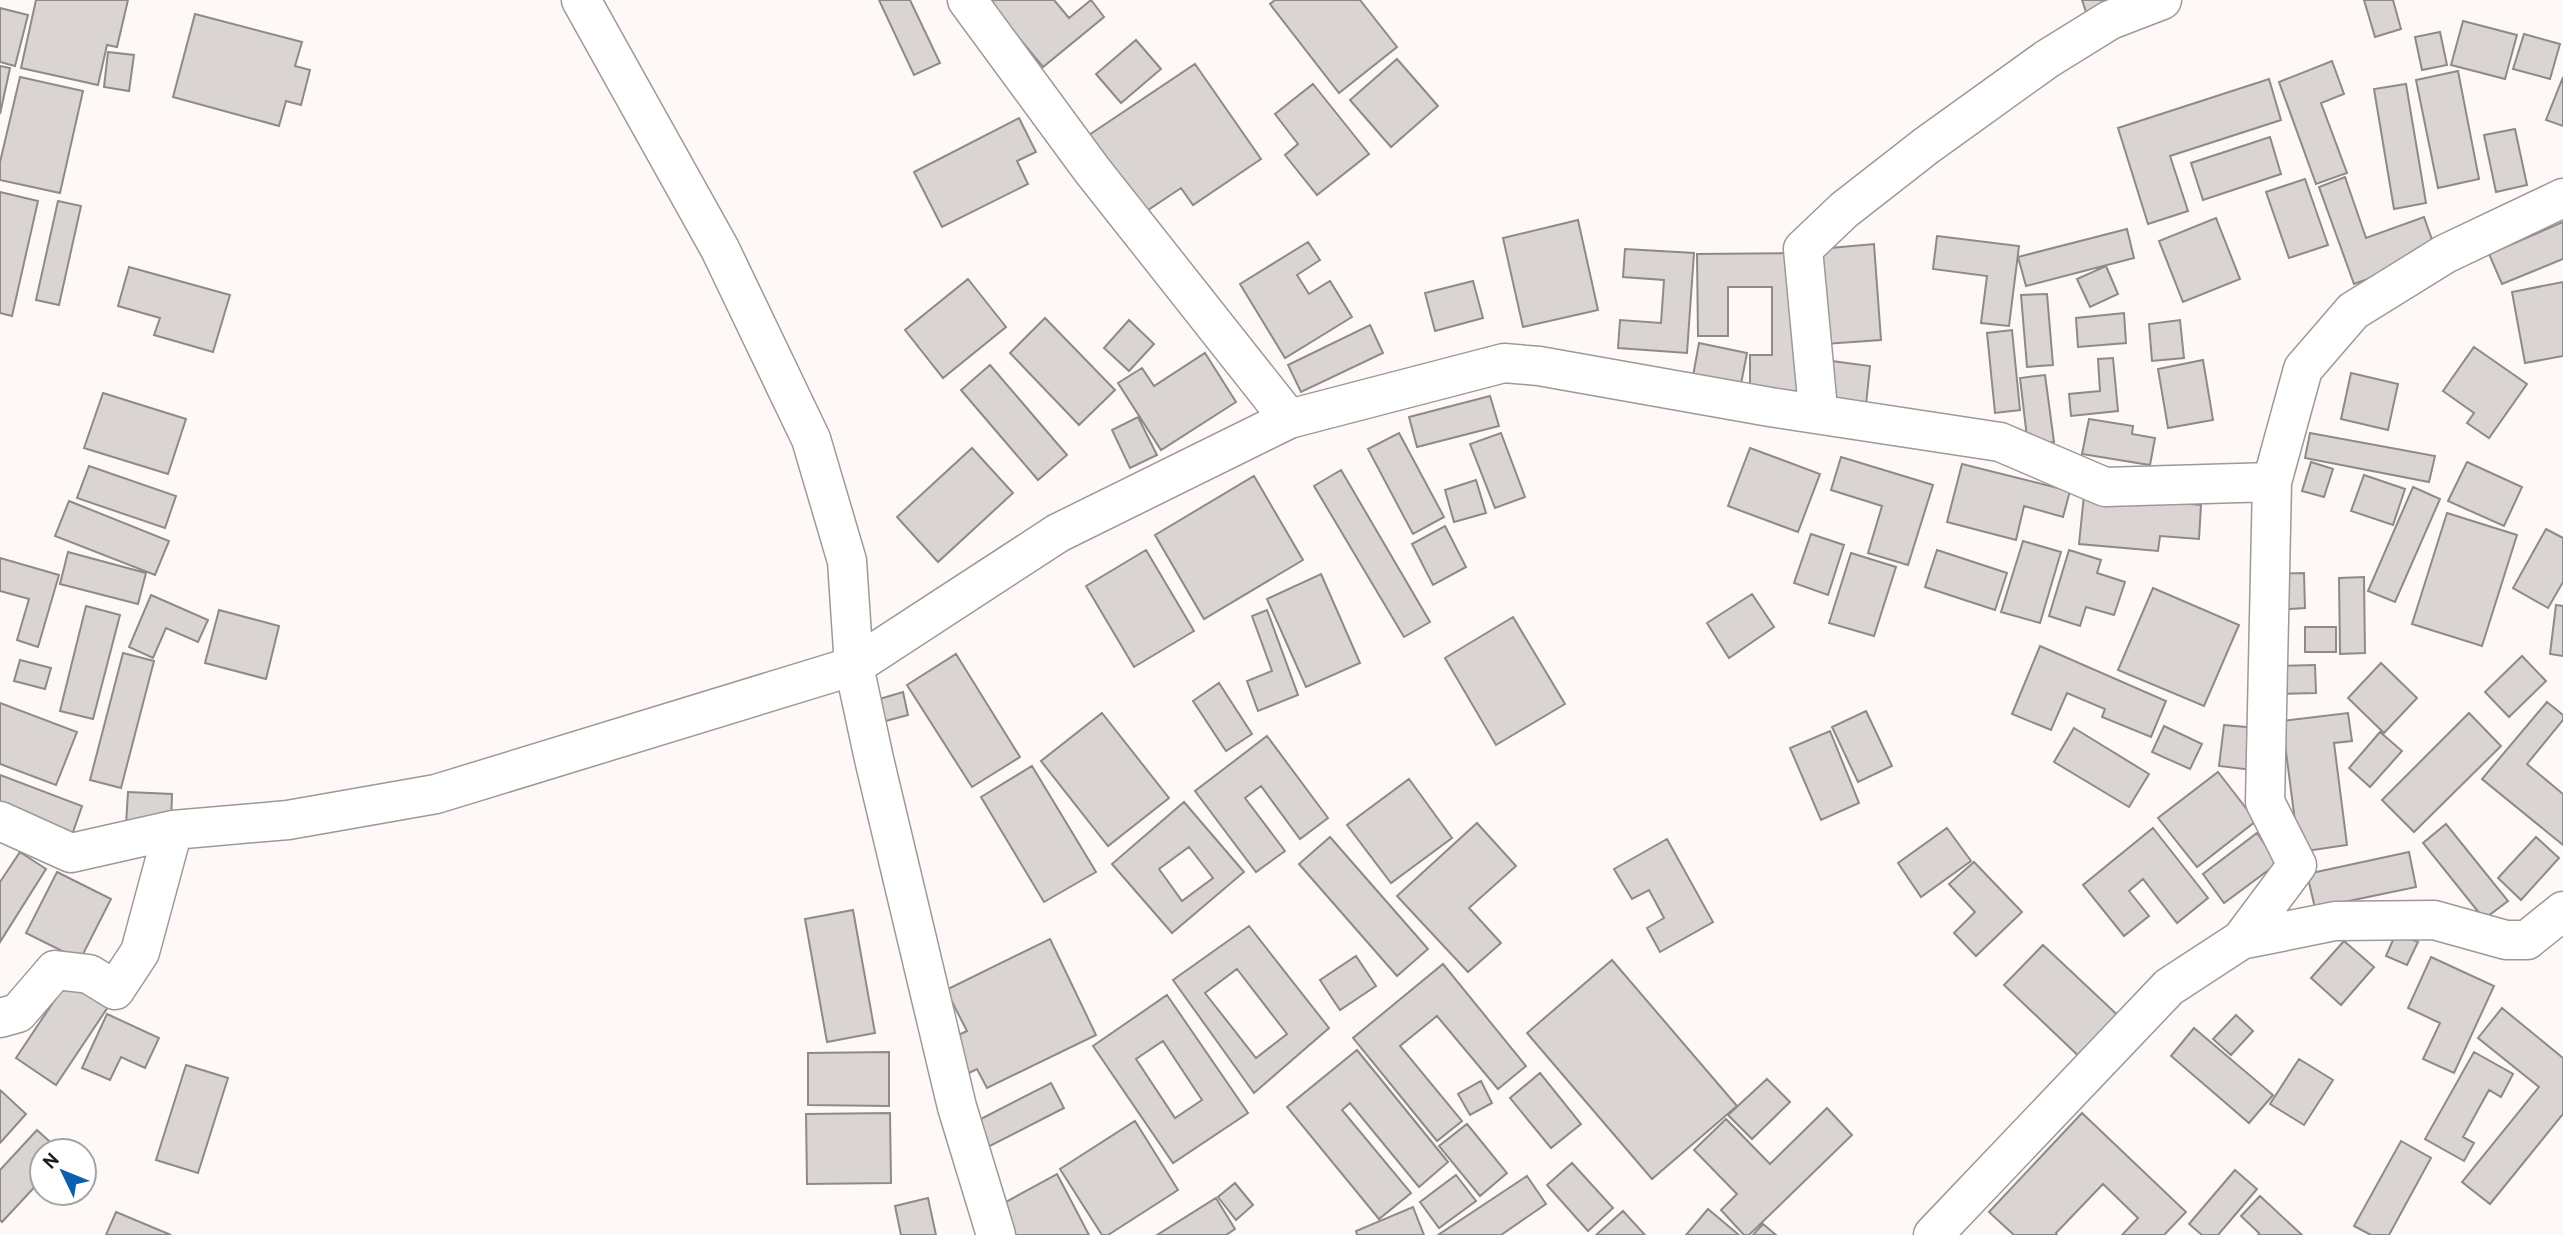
<svg xmlns="http://www.w3.org/2000/svg" width="2563" height="1235" font-family="Overpass,sans-serif">
<rect width="100%" height="100%" fill="#fef9f7"/>
<path fill="#dad5d3" stroke="#8f8a89" stroke-width="2" fill-rule="evenodd" d="M36,0H128L117,47L107,45L98,85L21,68Z
M879,0H910L940,63L914,75Z
M994,0H1054L1069,18L1091,0L1104,17L1043,67L990,3Z
M1275,0H1360L1397,47L1339,93L1270,4Z
M2082,0H2137L2088,18Z
M2364,0H2393L2401,29L2375,37Z
M0,8L28,15L15,66L0,62Z
M195,14L302,42L295,66L310,70L301,105L286,101L279,126L173,97Z
M2463,21L2517,35L2505,79L2451,65Z
M2440,32L2447,65L2422,70L2415,37Z
M2524,34L2560,44L2550,79L2513,69Z
M1136,40L1161,69L1121,103L1096,74Z
M108,52L134,55L129,91L104,87Z
M1397,59L1438,106L1391,147L1350,100Z
M2332,61L2344,94L2321,103L2347,173L2316,184L2279,82Z
M1195,64L1261,159L1193,205L1181,188L1142,214L1089,135Z
M0,66L10,68L0,114Z
M2458,71L2479,179L2438,188L2416,80Z
M20,77L83,91L60,193L0,180V162Z
M2563,77V126L2546,120Z
M2269,79L2281,120L2170,156L2188,211L2148,224L2118,128Z
M1313,84L1369,154L1317,195L1285,155L1298,144L1275,114Z
M2406,84L2426,203L2394,209L2374,89Z
M1019,118L1036,152L1017,161L1028,184L942,227L914,172Z
M2515,129L2527,185L2496,192L2484,135Z
M2270,137L2281,174L2203,200L2191,163Z
M2345,177L2366,238L2424,217L2437,254L2354,284L2319,187Z
M2305,179L2328,245L2289,258L2266,192Z
M0,192L38,201L12,316L0,313Z
M58,201L81,206L59,305L36,300Z
M2216,218L2240,279L2183,302L2159,241Z
M1578,220L1598,310L1523,327L1503,238Z
M2563,222V259L2502,284L2489,254Z
M2127,229L2134,258L2026,286L2018,257Z
M1937,236L2019,246L2009,326L1981,323L1987,276L1933,269Z
M1308,242L1320,260L1297,275L1309,294L1330,281L1352,317L1285,358L1240,284Z
M1874,244L1881,340L1825,344L1819,249Z
M1625,249L1694,253L1687,353L1618,348L1620,320L1661,323L1664,280L1623,277Z
M1798,253V392L1750,393V355H1772V287H1728V336H1698L1697,254Z
M2106,266L2118,294L2090,307L2077,279Z
M129,267L230,295L213,352L154,335L160,318L118,306Z
M968,279L1006,327L943,378L905,330Z
M1473,281L1483,318L1435,331L1425,293Z
M2563,282V356L2525,363L2512,292Z
M2047,294L2053,365L2027,367L2021,295Z
M2124,313L2126,343L2078,347L2076,318Z
M1045,318L1115,390L1079,425L1010,353Z
M1129,320L1154,344L1129,371L1104,348Z
M2180,320L2184,358L2152,361L2149,324Z
M1370,325L1383,353L1301,392L1288,365Z
M2012,330L2020,410L1995,413L1987,333Z
M1699,343L1747,353L1741,384L1693,376Z
M2474,347L2527,384L2489,438L2467,423L2474,413L2443,391Z
M1205,353L1236,402L1161,450L1118,383L1142,368L1154,386Z
M2113,358L2118,411L2071,416L2069,394L2100,391L2098,359Z
M2203,360L2213,420L2168,428L2158,369Z
M1832,361L1870,366L1866,405L1827,401Z
M990,365L1067,455L1038,480L961,390Z
M2351,373L2398,384L2388,430L2341,419Z
M2045,375L2054,442L2028,446L2020,378Z
M103,393L186,419L168,474L84,448Z
M1490,396L1499,426L1417,447L1409,417Z
M1138,417L1157,455L1130,468L1112,430Z
M2089,419L2133,426L2132,434L2155,438L2150,465L2082,454Z
M1399,433L1444,517L1413,534L1368,449Z
M1501,433L1525,497L1495,508L1470,444Z
M2310,433L2435,456L2429,482L2305,458Z
M972,448L1013,493L938,562L897,517Z
M1750,448L1820,474L1798,532L1728,506Z
M1841,457L1933,485L1908,565L1868,553L1882,506L1831,490Z
M2311,462L2333,469L2324,497L2302,491Z
M2467,462L2522,487L2504,526L2448,501Z
M1962,464L2070,491L2063,517L2024,506L2016,540L1947,522Z
M89,466L176,496L165,528L77,498Z
M1341,470L1430,622L1404,637L1314,486Z
M2364,475L2405,489L2393,525L2351,511Z
M1254,476L1303,560L1204,619L1155,535Z
M1476,480L1486,513L1454,522L1445,490Z
M2413,487L2440,499L2395,602L2368,591Z
M2084,495L2201,505L2199,539L2160,536L2158,551L2079,544Z
M69,501L169,541L155,575L55,536Z
M2447,513L2517,535L2482,646L2412,624Z
M1445,526L1466,567L1433,585L1412,544Z
M2546,529L2563,538V582L2548,608L2513,588Z
M1811,534L1844,545L1828,595L1794,583Z
M2023,541L2061,552L2040,623L2001,612Z
M1146,550L1194,631L1134,667L1086,586Z
M1937,550L2007,573L1995,610L1925,587Z
M2069,550L2101,560L2097,573L2125,582L2114,615L2086,607L2080,626L2049,616Z
M68,552L146,573L138,604L60,584Z
M1851,553L1896,567L1874,636L1829,623Z
M0,558L59,575L38,647L17,640L29,599L0,591Z
M2304,573L2305,608L2275,610L2274,574Z
M1321,574L1360,663L1306,687L1267,599Z
M2364,577L2365,653L2340,654L2339,578Z
M2153,588L2239,625L2204,706L2118,670Z
M1752,594L1774,627L1729,658L1707,623Z
M151,595L208,620L198,642L166,628L153,658L129,647Z
M2556,605L2563,606V656L2550,654Z
M86,606L120,615L93,719L60,711Z
M219,610L279,626L266,679L205,663Z
M1267,610L1298,695L1258,711L1247,681L1272,671L1252,616Z
M1513,617L1565,704L1496,745L1445,658Z
M2305,627H2336V652H2305Z
M2040,646L2166,701L2151,737L2102,717L2105,709L2067,693L2051,730L2012,714Z
M123,653L154,661L121,788L90,780Z
M956,654L1020,757L972,787L907,685Z
M2522,656L2546,681L2509,717L2485,692Z
M20,660L51,668L45,689L14,681Z
M2381,663L2417,698L2384,733L2348,698Z
M2315,665L2316,693L2277,694V666Z
M1219,683L1252,734L1226,751L1193,701Z
M903,692L908,715L882,722L876,700Z
M2547,702L2563,715V720L2527,764L2563,794V845L2482,779Z
M0,703L77,732L56,785L0,764Z
M1866,711L1892,766L1858,782L1832,727Z
M1102,713L1169,798L1108,846L1041,761Z
M2348,713L2352,741L2334,743L2347,845L2299,852L2282,721Z
M2469,713L2501,746L2414,832L2382,800Z
M2224,725L2257,728L2252,770L2219,766Z
M2164,726L2202,744L2190,769L2152,752Z
M2074,728L2149,774L2129,807L2054,762Z
M1830,731L1859,803L1821,820L1790,748Z
M2380,732L2402,751L2370,787L2349,768Z
M1267,736L1328,818L1300,839L1261,786L1245,798L1285,851L1256,872L1195,791Z
M1032,766L1096,872L1044,902L981,797Z
M2218,772L2256,821L2197,867L2158,818Z
M0,775L82,806L72,835L0,808Z
M1409,779L1452,838L1391,883L1347,825Z
M128,792L172,794L171,826L126,825Z
M1184,802L1244,872L1172,933L1112,864ZM1189,847L1213,878L1182,901L1159,869Z
M1477,823L1516,866L1469,908L1501,943L1468,972L1397,896Z
M2446,824L2508,901L2484,919L2423,843Z
M1947,828L1971,861L1921,897L1898,863Z
M2153,828L2208,898L2177,923L2143,879L2129,891L2149,916L2124,936L2083,885Z
M2257,833L2278,863L2224,903L2203,874Z
M1330,837L1428,949L1397,976L1299,864Z
M2536,837L2559,858L2521,900L2498,878Z
M1667,839L1713,922L1660,952L1647,928L1664,918L1649,890L1632,899L1614,869Z
M20,852L46,869L0,942V882Z
M2409,852L2416,887L2315,908L2307,874Z
M1974,862L2022,912L1976,956L1954,933L1975,912L1949,884Z
M57,872L111,899L80,960L26,933Z
M853,910L875,1033L827,1042L805,919Z
M1249,926L1329,1028L1254,1093L1173,980ZM1237,969L1287,1034L1256,1058L1205,993Z
M2396,933L2418,942L2407,965L2386,956Z
M1050,939L1096,1035L987,1088L977,1069L965,1075L948,1040L967,1031L946,990Z
M2344,941L2374,967L2341,1005L2311,978Z
M2043,945L2126,1023L2086,1063L2004,985Z
M1356,956L1376,986L1340,1010L1320,980Z
M2431,957L2494,986L2454,1073L2423,1059L2440,1023L2408,1008Z
M1612,960L1737,1106L1652,1179L1527,1033Z
M1443,964L1526,1066L1498,1089L1437,1016L1400,1046L1462,1121L1437,1141L1353,1038Z
M72,974L112,1001L56,1085L16,1058Z
M1167,995L1248,1113L1173,1163L1093,1046ZM1163,1041L1202,1100L1175,1118L1136,1059Z
M2502,1008L2563,1058V1114L2490,1204L2462,1182L2539,1087L2478,1038Z
M107,1014L159,1038L145,1068L121,1057L110,1080L82,1068Z
M2236,1015L2253,1031L2231,1055L2213,1039Z
M2194,1028L2273,1095L2249,1123L2171,1056Z
M1357,1050L1448,1162L1419,1187L1350,1103L1342,1110L1411,1193L1379,1219L1287,1107Z
M889,1052V1106L808,1105V1053Z
M2474,1052L2513,1074L2501,1097L2489,1090L2463,1137L2474,1143L2464,1161L2425,1139Z
M2299,1059L2333,1080L2304,1125L2270,1104Z
M186,1065L228,1078L198,1173L156,1160Z
M1540,1073L1581,1124L1551,1148L1510,1098Z
M1767,1079L1790,1102L1752,1139L1728,1115Z
M1481,1081L1492,1103L1470,1115L1458,1094Z
M1051,1083L1064,1108L988,1147L975,1122Z
M0,1090L26,1114L0,1143Z
M1827,1108L1852,1135L1749,1235H1744L1721,1210L1737,1194L1694,1150L1726,1119L1770,1164Z
M890,1113L891,1183L807,1184L806,1114Z
M2082,1113L2186,1212L2164,1235H2122L2138,1218L2103,1184L2056,1233L2057,1235H2014L1989,1212Z
M1135,1121L1178,1190L1108,1235H1102L1060,1169Z
M1467,1124L1507,1173L1480,1196L1439,1146Z
M37,1130L60,1151H42V1179L2,1222L0,1220V1170Z
M2401,1141L2431,1158L2389,1235H2371L2354,1226Z
M1572,1163L1613,1208L1588,1231L1547,1185Z
M2235,1170L2257,1189L2218,1235H2202L2189,1224Z
M1057,1174L1089,1235H1009L995,1208Z
M1456,1175L1476,1201L1439,1228L1420,1202Z
M1527,1176L1546,1204L1501,1235H1438Z
M1235,1183L1253,1205L1236,1220L1218,1197Z
M2260,1196L2302,1235H2258L2259,1233L2241,1216Z
M928,1198L936,1235H901L895,1206Z
M1216,1198L1235,1229L1226,1235H1157Z
M1413,1207L1424,1235H1357L1356,1231Z
M1708,1209L1739,1235H1686Z
M1623,1211L1645,1235H1596Z
M116,1212L171,1235H106Z
M1763,1224L1776,1235H1753Z"/>
<g fill="none" stroke-linecap="round" stroke-linejoin="round">
<g stroke="#9d9997" stroke-width="41">
<path id="minor" d="M581,0L720,249L811,439L847,561L854,666L874,759L957,1107L996,1235
M967,0L1092,170L1289,419
M1818,409L1803,249L1844,210L1926,146L2047,59L2110,20L2162,0
M0,821L71,853L173,830L288,820L436,794L854,666L1058,533L1289,419L1504,363L1539,366L1770,407L2000,442L2105,487L2272,482
M2241,940L2335,921L2434,920L2506,940H2527L2563,911
M0,1018L18,1013L55,970L89,974L115,990L140,952L173,830
M1933,1235L2169,987L2241,940L2297,865L2265,802L2272,482L2303,369L2353,311L2445,254L2563,198"/>
</g>
<use href="#minor" stroke="#fff" stroke-width="38"/>
</g>
<g transform="translate(63 1172) rotate(313)"><circle r="33" fill="#ffffff" stroke="#a5a4a4" stroke-width="2"/>
<path d="M0-5L12 26L0 18L-12 26Z" fill="#0d5eac"/>
<text y="-10" font-size="19" font-weight="bold" text-anchor="middle" fill="#1d1b1b">N</text>
</g>
</svg>
